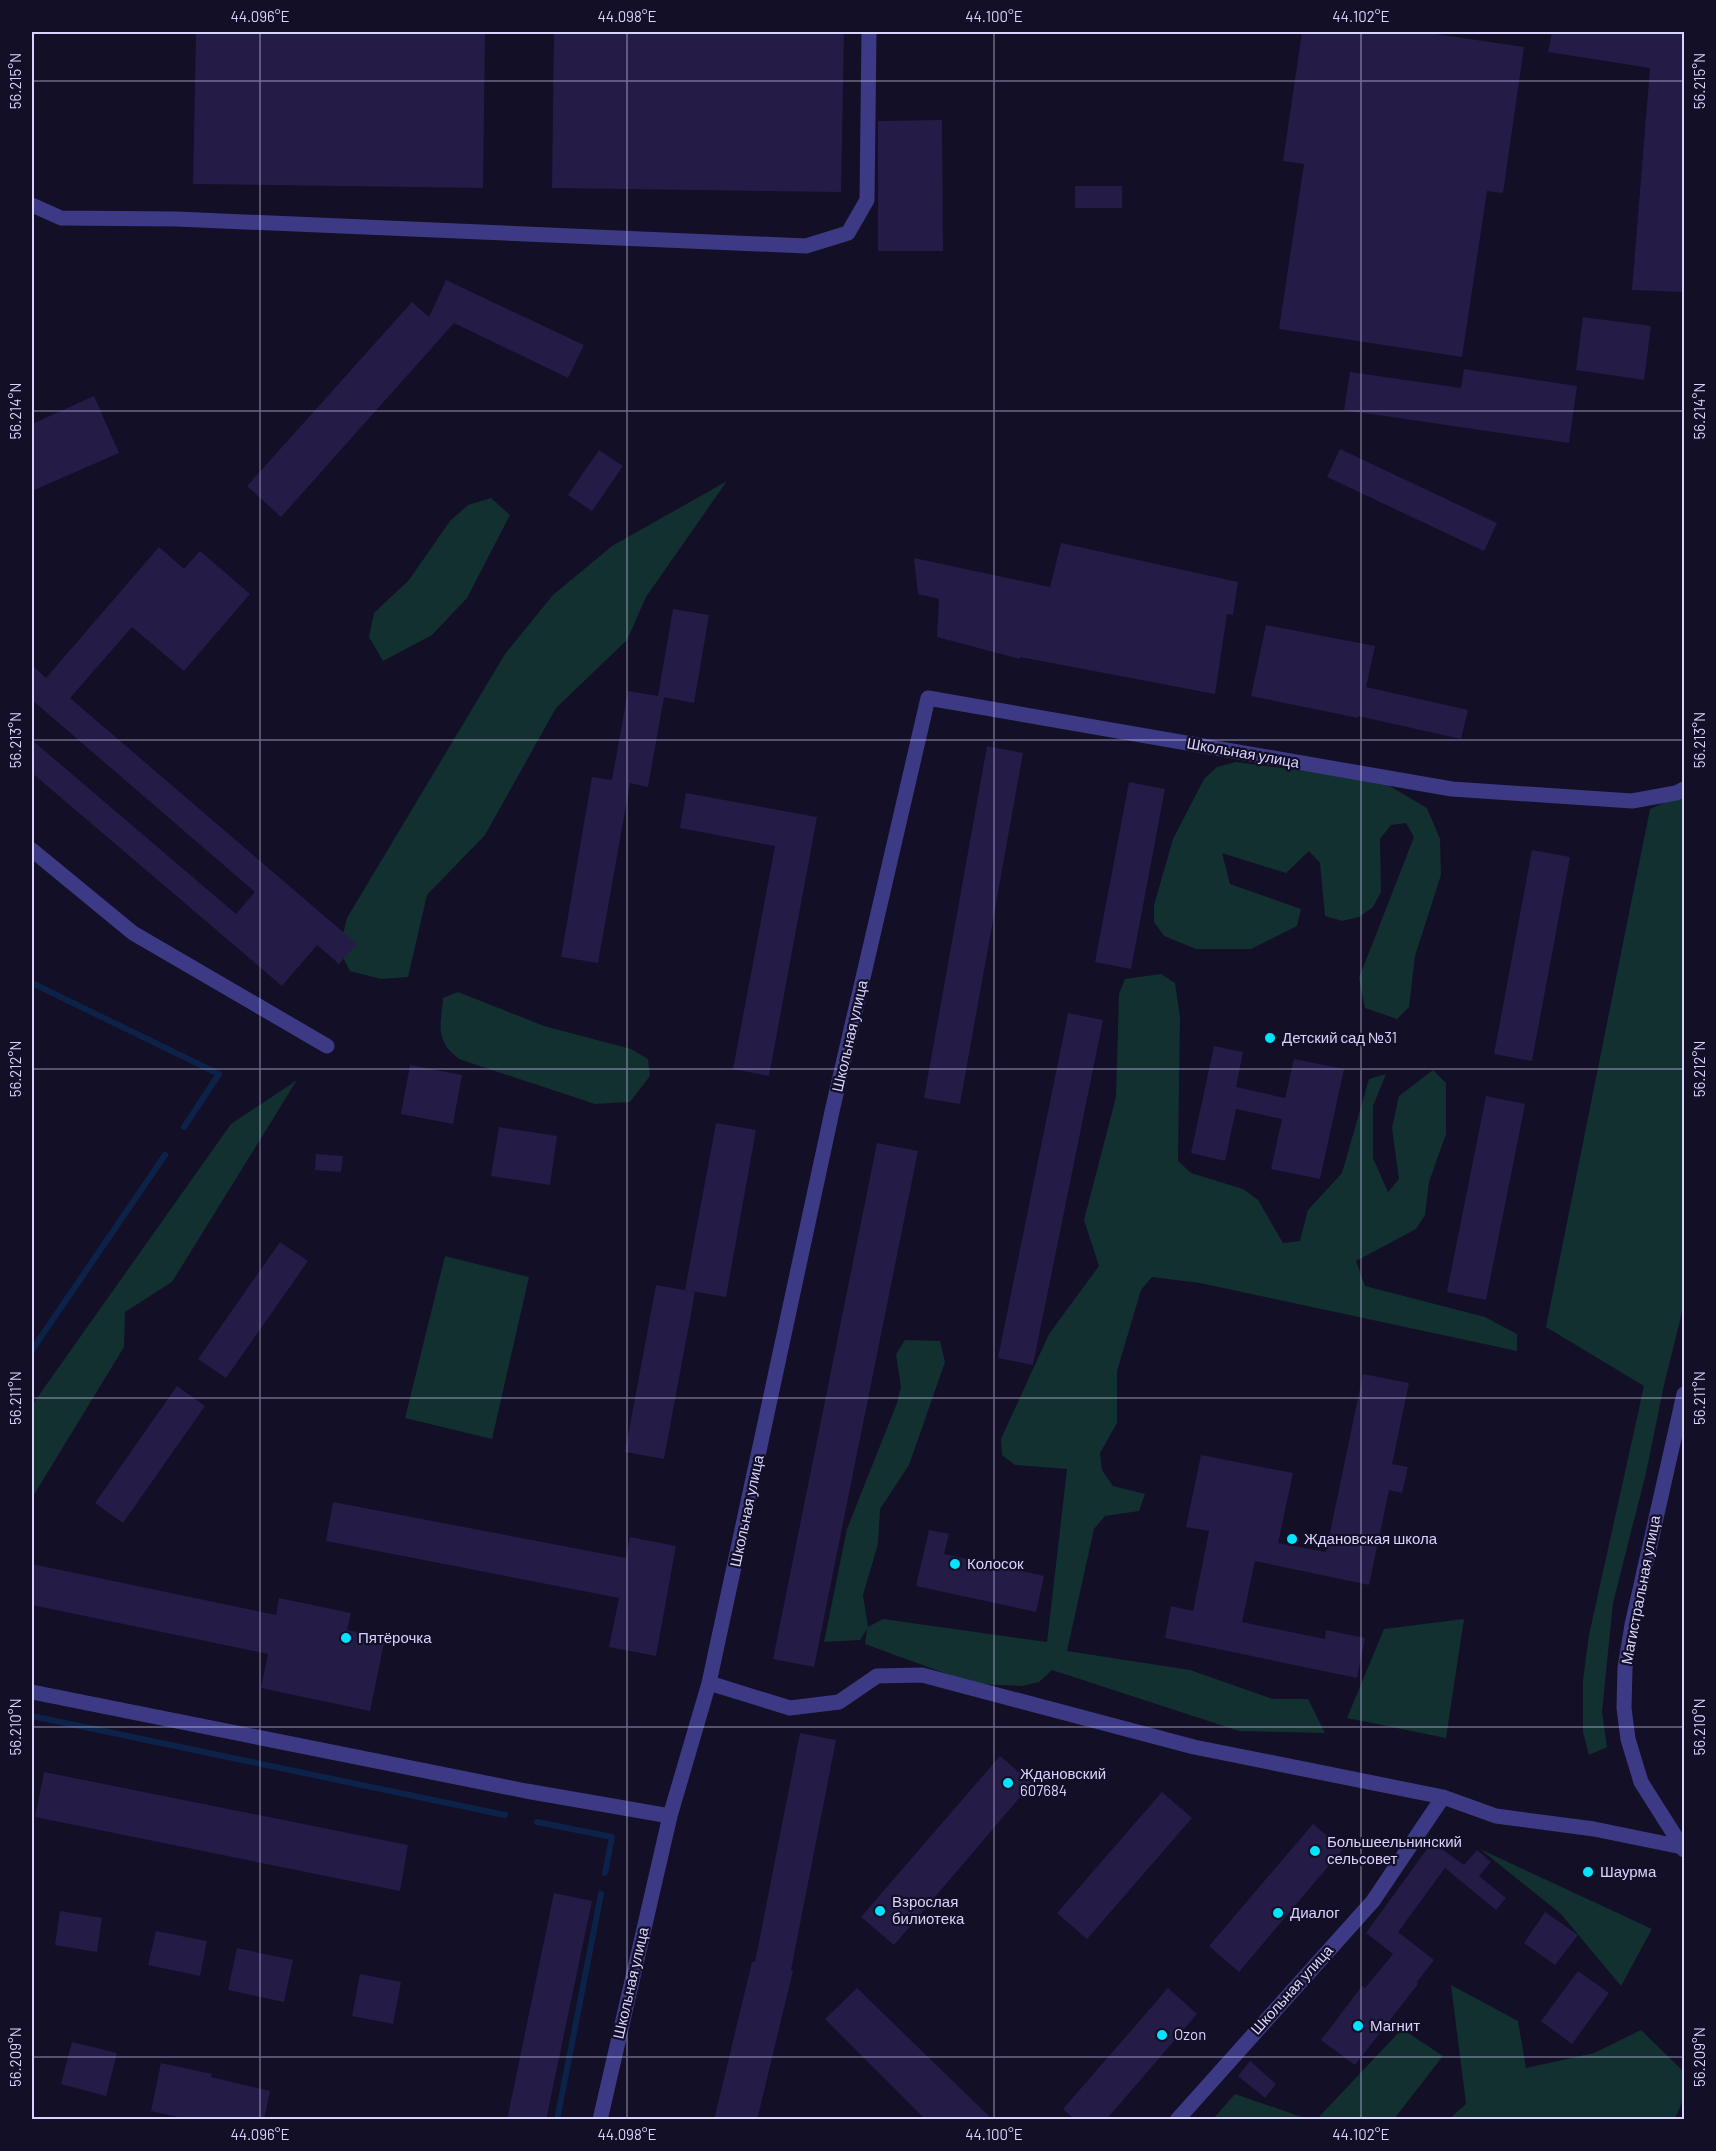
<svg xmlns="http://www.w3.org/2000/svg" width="1716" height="2151" font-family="Barlow,sans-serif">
<rect width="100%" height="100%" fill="#130f26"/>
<path fill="#12302f" d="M727,481L646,597L627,640L556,708L485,835L427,895L408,977L381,979L350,971L339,950L347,918L505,654L553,595L612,546Z
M491,498L510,515L467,598L432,635L383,661L369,637L374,613L409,580L450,521L468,505Z
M1236,762L1381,781L1427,808L1440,839L1441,875L1415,956L1409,1007L1397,1019L1365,1008L1359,978L1414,837L1406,823L1391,825L1380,839L1381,892L1373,907L1359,917L1342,921L1325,916L1320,863L1309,851L1286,873L1222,853L1230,884L1301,909L1297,926L1251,949H1196L1164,936L1154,922V905L1173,839L1204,779L1217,767Z
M1684,794V1304L1664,1385L1646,1473L1613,1603L1602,1712L1607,1747L1589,1755L1583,1732V1680L1589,1635L1644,1386L1546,1327L1650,809Z
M1161,974L1175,983L1180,1017L1178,1161L1191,1173L1243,1189L1258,1200L1283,1243L1300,1241L1308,1210L1342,1173L1369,1079L1386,1074L1373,1106V1158L1388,1192L1399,1179L1392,1128L1399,1096L1433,1070L1446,1083V1134L1429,1182L1425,1215L1416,1229L1356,1261L1365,1286L1485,1317L1517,1334V1351L1200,1283L1152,1277L1141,1290L1117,1371V1423L1100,1453L1102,1470L1113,1486L1145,1494L1139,1511L1105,1516L1094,1529L1067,1651L1190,1670L1273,1699H1308L1325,1733L1239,1731L1052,1670L1039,1682L1022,1686L974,1684L865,1644L867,1629L860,1640L824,1642L847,1529L897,1403L901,1387L896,1354L905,1340L940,1341L945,1362L909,1465L880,1509L878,1544L863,1595L868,1627L883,1619L1047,1642L1067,1469L1015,1465L1002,1455L1001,1439L1049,1334L1099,1266L1084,1220L1116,1097L1119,994L1125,979Z
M458,992L544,1026L631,1049L648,1059L650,1076L630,1102L595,1104L459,1059C434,1040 441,1026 443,998Z
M297,1080L172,1282L125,1312L124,1347L32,1498V1405L231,1124Z
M445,1256L529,1277L492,1439L405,1418Z
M1464,1619L1446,1738L1347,1718L1384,1629Z
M1480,1849L1652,1929L1621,1986L1561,1914Z
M1451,1985L1518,2021L1526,2068L1594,2053L1641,2030L1684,2072V2097L1675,2119H1449L1466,2104Z
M1402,2029L1443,2056L1394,2119H1317Z
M1235,2094L1308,2119H1213Z"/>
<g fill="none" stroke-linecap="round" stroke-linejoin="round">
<path stroke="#0c2248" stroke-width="6" d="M32,983L219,1074L184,1127
M32,1350L165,1155
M32,1716L505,1815
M537,1822L612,1837L605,1873
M557,2120L601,1894"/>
</g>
<path fill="#241b47" d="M196,32H485L483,188L193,184Z
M554,32H844L841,192L552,188Z
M1302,32H1422L1524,47L1503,193L1487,191L1462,357L1279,329L1304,164L1283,161Z
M1552,32H1684V292L1632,290L1650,68L1548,52Z
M942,120L943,251H878V121Z
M1075,186H1122V208H1075Z
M446,280L584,345L568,378L454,323L281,517L247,486L412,302L429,317Z
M1583,317L1651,326L1644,380L1576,370Z
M1464,369L1577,386L1569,443L1344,410L1350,372L1461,388Z
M94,396L119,453L32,491V424Z
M1340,449L1497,523L1484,551L1327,477Z
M599,450L623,466L592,511L568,495Z
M1061,543L1238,582L1233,615L1227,614L1215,694L1020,657V659L937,637L939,599L918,594L914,558L1050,587Z
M159,547L184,569L200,551L250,594L184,671L132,627L70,698L357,944L339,964L317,945L282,986L32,773V740L236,914L255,892L32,700V665L46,678Z
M673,609L709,615L694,703L658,696Z
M1266,625L1375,646L1366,687L1468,710L1461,739L1358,716V718L1251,696Z
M628,691L664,697L648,787L630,783L598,963L561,957L592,777L612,780Z
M987,746L1023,753L960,1104L924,1098Z
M1129,782L1165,789L1131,969L1095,962Z
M686,793L817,817L769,1076L733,1069L775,846L680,828Z
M1532,850L1570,857L1532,1061L1494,1054Z
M1068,1013L1103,1020L1033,1365L998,1358Z
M1214,1046L1243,1052L1236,1087L1285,1098L1294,1059L1344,1069L1320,1179L1271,1169L1282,1119L1236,1109L1225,1161L1191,1153Z
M410,1065L462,1075L453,1124L401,1114Z
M1486,1096L1525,1104L1486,1300L1447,1292Z
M716,1123L756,1130L726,1297L685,1290Z
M499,1127L557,1136L550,1185L491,1176Z
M877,1143L918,1151L814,1667L773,1659Z
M316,1154L343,1156L341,1172L315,1170Z
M280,1242L308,1261L226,1378L198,1359Z
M656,1285L695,1292L664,1459L625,1452Z
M1363,1374L1409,1383L1392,1464L1408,1467L1402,1493L1389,1490L1369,1585L1255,1561L1242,1622L1325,1639L1326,1630L1365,1638L1357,1678L1165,1638L1171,1606L1193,1611L1209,1531L1186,1527L1201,1455L1293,1473L1278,1543L1326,1552Z
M177,1386L205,1406L123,1523L95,1503Z
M333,1502L626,1558L630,1537L676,1546L656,1656L609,1647L619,1598L326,1541Z
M929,1530L949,1534L944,1554L1044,1576L1036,1612L916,1586Z
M32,1564L276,1615L279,1598L351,1613L347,1630L385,1638L370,1711L261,1688L268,1654L32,1605Z
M800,1733L836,1740L791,1970L793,1971L757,2120H714L752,1962H755Z
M1000,1756L1032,1783L894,1945L861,1917Z
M44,1772L408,1845L400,1891L35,1817Z
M1162,1792L1192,1818L1087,1939L1057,1913Z
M1313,1824L1343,1849L1239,1972L1209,1946Z
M1432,1842L1464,1865L1477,1850L1491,1862L1479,1876L1506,1898L1496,1910L1445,1868L1398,1932L1434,1960L1417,1982L1418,1984L1355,2065L1321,2040L1362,1986L1365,1988L1393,1954L1366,1933Z
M554,1893L592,1901L546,2120H507Z
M60,1911L102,1918L97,1952L55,1945Z
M1545,1912L1578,1935L1555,1965L1524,1943Z
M156,1931L207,1941L200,1976L148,1965Z
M237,1948L293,1960L284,2002L228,1990Z
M1578,1971L1609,1993L1572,2044L1541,2021Z
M360,1974L401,1982L393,2024L352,2016Z
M857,1988L993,2120H926L825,2019Z
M1168,1988L1197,2014L1106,2120H1075L1063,2109Z
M72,2042L117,2053L106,2096L61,2084Z
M1250,2061L1276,2084L1265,2098L1238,2076Z
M161,2063L212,2074L211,2077L270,2091L264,2120H192L151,2111Z"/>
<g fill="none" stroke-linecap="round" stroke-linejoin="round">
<path stroke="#3d3a85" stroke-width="15" d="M32,205L61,218L176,219L806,246L848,233L867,200L869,32
M32,850L133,933L327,1046
M709,1683L790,1708L839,1702L877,1676L922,1675L1194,1747L1443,1797L1496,1816L1594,1829L1682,1847
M32,1692L526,1791L670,1816
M600,2120L670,1816L709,1683L833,1107L928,698L1452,789L1632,801L1676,793L1684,789
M1177,2120L1373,1901L1443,1797"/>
<path stroke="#3d3a85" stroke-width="15" d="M1684,1394L1632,1625L1625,1668L1624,1708L1628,1739L1641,1782L1684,1850"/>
</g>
<path fill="none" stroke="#d9d4ff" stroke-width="1.5" stroke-opacity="0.45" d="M260,32V2120M627,32V2120M994,32V2120M1361,32V2120M32,81H1684M32,411H1684M32,740H1684M32,1069H1684M32,1398H1684M32,1727H1684M32,2057H1684"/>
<g fill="#00e5ff" stroke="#130f26" stroke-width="2">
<circle cx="1270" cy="1038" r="6"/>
<circle cx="1292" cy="1539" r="6"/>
<circle cx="955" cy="1564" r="6"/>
<circle cx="346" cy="1638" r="6"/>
<circle cx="1008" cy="1783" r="6"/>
<circle cx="1315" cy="1851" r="6"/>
<circle cx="1588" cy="1872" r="6"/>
<circle cx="880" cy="1911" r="6"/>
<circle cx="1278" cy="1913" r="6"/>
<circle cx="1358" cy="2026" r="6"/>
<circle cx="1162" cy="2035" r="6"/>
</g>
<g text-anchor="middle" stroke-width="4.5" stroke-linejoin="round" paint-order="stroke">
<g font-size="15" fill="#d9d4ff" stroke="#130f26">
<text transform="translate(1243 753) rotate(10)" y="5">Школьная улица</text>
<text transform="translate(850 1036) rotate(-77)" y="5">Школьная улица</text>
<text transform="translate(747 1511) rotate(-78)" y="5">Школьная улица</text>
<text transform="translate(1641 1590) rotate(-79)" y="5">Магистральная улица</text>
<text transform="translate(631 1983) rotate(-77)" y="5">Школьная улица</text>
<text transform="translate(1292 1990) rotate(-48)" y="5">Школьная улица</text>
</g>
<g font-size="15" fill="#d9d4ff" stroke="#130f26" text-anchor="start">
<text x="1282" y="1043">Детский сад №31</text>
<text x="1304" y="1544">Ждановская школа</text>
<text x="967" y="1569">Колосок</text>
<text x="358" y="1643">Пятёрочка</text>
<text x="1020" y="1779">Ждановский<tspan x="1020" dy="17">607684</tspan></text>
<text x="1327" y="1847">Большеельнинский<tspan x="1327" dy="17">сельсовет</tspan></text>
<text x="1600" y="1877">Шаурма</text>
<text x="892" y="1907">Взрослая<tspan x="892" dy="17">билиотека</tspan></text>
<text x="1290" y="1918">Диалог</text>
<text x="1370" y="2031">Магнит</text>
<text x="1174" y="2040">Ozon</text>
</g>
</g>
<rect width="1716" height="2151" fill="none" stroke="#130f26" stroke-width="66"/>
<rect x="33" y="33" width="1650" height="2085" fill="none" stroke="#d9d4ff" stroke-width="2"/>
<g font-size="15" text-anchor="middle" fill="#d9d4ff">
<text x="260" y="22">44.096°E</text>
<text x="627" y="22">44.098°E</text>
<text x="994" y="22">44.100°E</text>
<text x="1361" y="22">44.102°E</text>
<text transform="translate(16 81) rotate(-90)" y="5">56.215°N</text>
<text transform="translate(1700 81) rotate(-90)" y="5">56.215°N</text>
<text transform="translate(16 411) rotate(-90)" y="5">56.214°N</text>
<text transform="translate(1700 411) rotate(-90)" y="5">56.214°N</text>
<text transform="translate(16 740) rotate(-90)" y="5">56.213°N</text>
<text transform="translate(1700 740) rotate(-90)" y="5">56.213°N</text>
<text transform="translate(16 1069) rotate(-90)" y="5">56.212°N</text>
<text transform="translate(1700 1069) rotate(-90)" y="5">56.212°N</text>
<text transform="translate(16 1398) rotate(-90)" y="5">56.211°N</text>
<text transform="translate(1700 1398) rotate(-90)" y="5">56.211°N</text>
<text transform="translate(16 1727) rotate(-90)" y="5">56.210°N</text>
<text transform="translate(1700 1727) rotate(-90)" y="5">56.210°N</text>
<text transform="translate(16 2057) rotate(-90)" y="5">56.209°N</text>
<text transform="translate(1700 2057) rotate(-90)" y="5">56.209°N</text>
<text x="260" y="2140">44.096°E</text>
<text x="627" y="2140">44.098°E</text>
<text x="994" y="2140">44.100°E</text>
<text x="1361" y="2140">44.102°E</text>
</g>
</svg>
